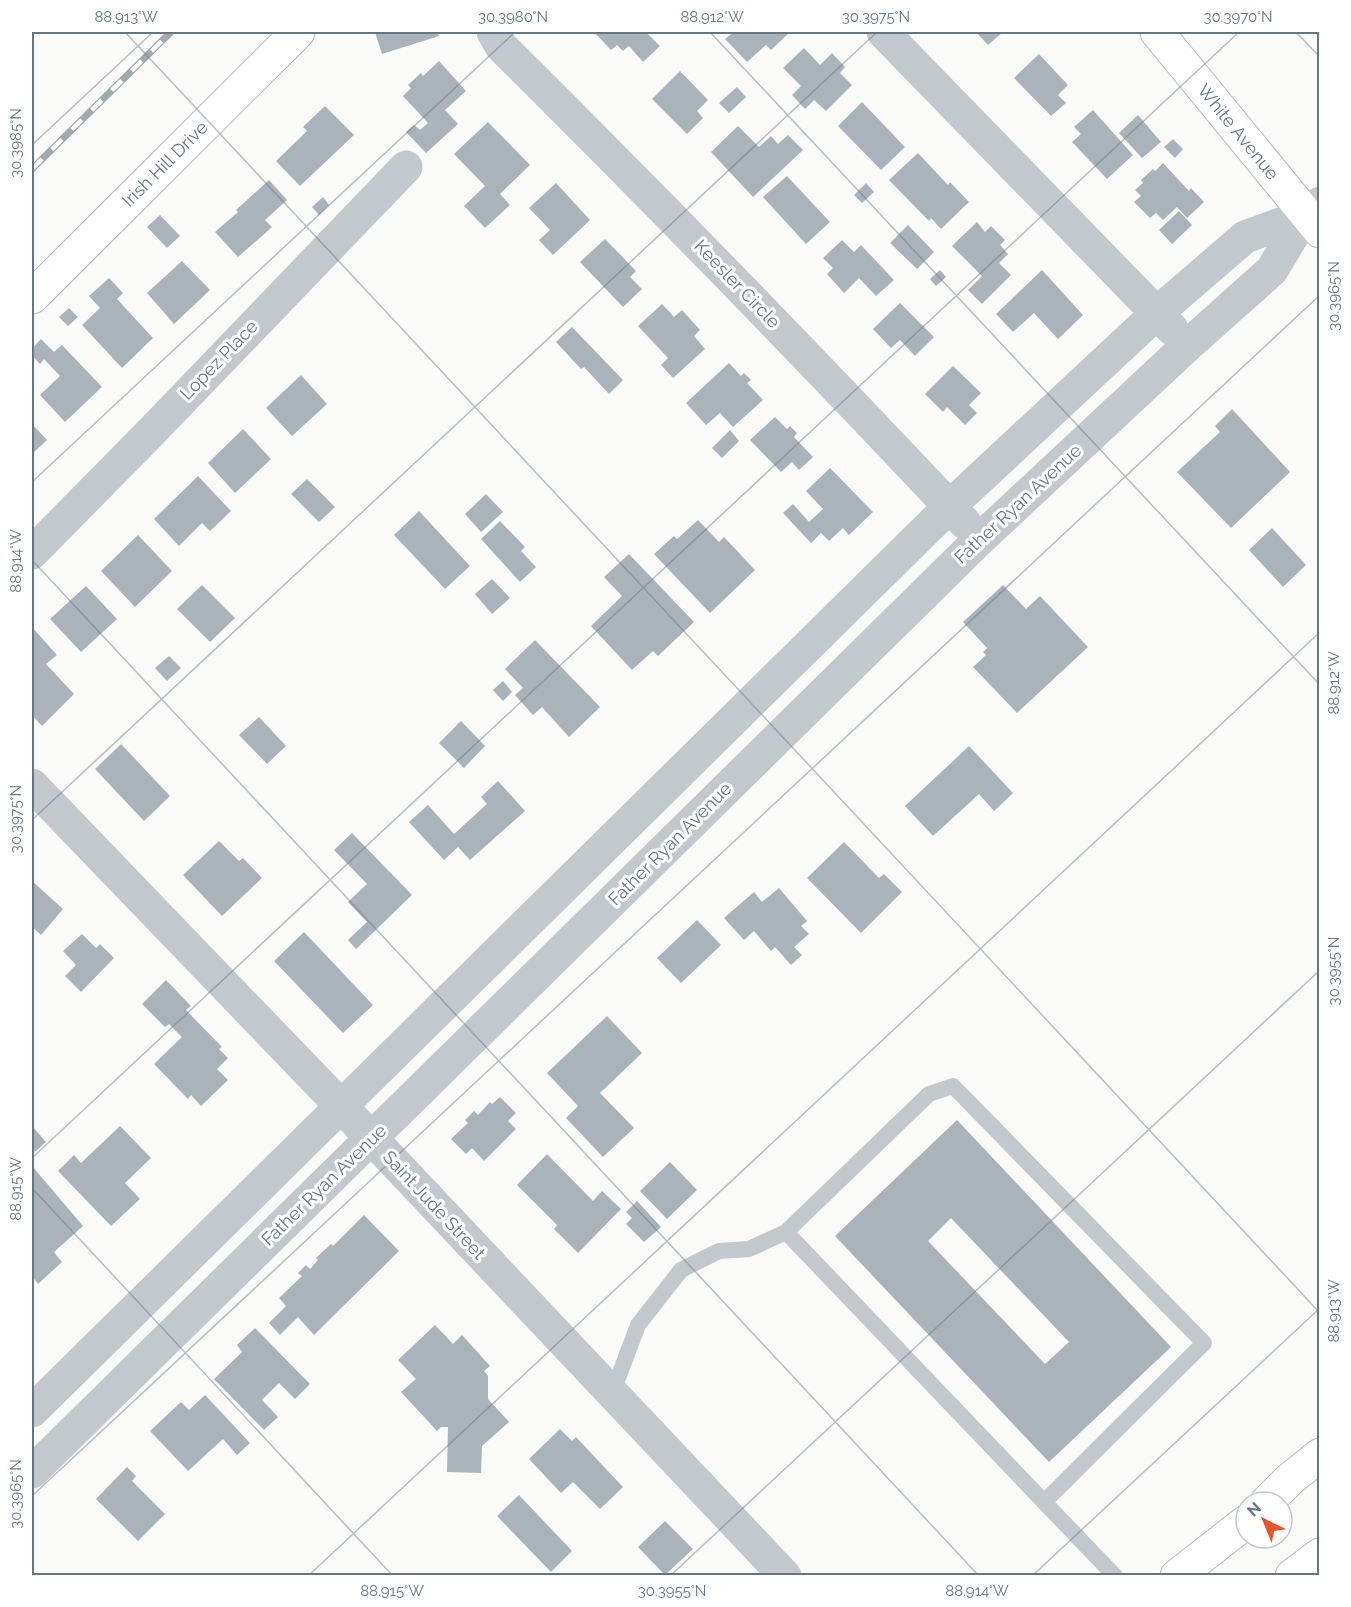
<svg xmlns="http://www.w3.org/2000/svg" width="1351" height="1607" font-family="Raleway,sans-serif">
<rect width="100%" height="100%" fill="#fafaf8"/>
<path fill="#aab3b9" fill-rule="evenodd" d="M375,32H437L439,36L382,54Z
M594,32H646L660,46L643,62L629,46L623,51L617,45L611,50Z
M734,32H790L771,50L766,45L747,62L725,39Z
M976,32H1003L988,45Z
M804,48L820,65L832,53L845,67L840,73L852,85L826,111L814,100L805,109L792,95L801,86L783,68Z
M1039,54L1068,85L1058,95L1066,103L1051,116L1014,78Z
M439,61L466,91L445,110L458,124L426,153L406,132L414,125L420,130L428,123L403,96L411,88L408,85L421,73L423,76Z
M680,71L708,100L697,111L703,118L687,134L652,99Z
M737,87L746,97L729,113L719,103Z
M862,102L905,147L881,170L838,126Z
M325,106L354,135L300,186L276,161L307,131L303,127Z
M1093,110L1133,155L1107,179L1072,142L1081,134L1074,127Z
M1138,115L1161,142L1142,158L1119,133Z
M488,122L530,165L500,194L510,205L485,228L464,206L485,186L454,154Z
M738,126L759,147L771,136L778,144L788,135L803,150L753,197L711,152Z
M1173,139L1183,149L1175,158L1164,147Z
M918,153L948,185L950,182L969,202L941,229L931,218L929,221L889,180Z
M1163,163L1189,191L1191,188L1204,202L1187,218L1177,207L1163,220L1156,213L1150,218L1134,202L1141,196L1135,190L1143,183L1141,180L1153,169L1155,171Z
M787,176L830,222L806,244L763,197Z
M269,180L287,200L265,220L272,227L238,257L215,232L238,212L236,210Z
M556,183L590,220L553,255L539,240L550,230L529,208Z
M866,183L874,192L862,203L854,195Z
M323,197L329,205L319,215L312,207Z
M1179,211L1192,225L1172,244L1159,230Z
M160,215L180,236L167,248L147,227Z
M977,222L985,232L991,226L1005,240L1000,245L1008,254L999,263L1011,275L982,304L968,290L982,276L952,246Z
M908,225L934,252L917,269L890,243Z
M605,239L636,271L630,277L642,289L623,307L580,262Z
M842,240L854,252L861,245L894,280L876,296L859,278L844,293L827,274L833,268L823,258Z
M182,261L210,290L174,324L147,293Z
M940,270L946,277L936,286L930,279Z
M1042,270L1083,315L1058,339L1034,313L1013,332L996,314Z
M109,278L123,293L117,299L153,338L122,368L82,325L100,308L89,296Z
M900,303L934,337L915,356L900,340L891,348L873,329Z
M662,304L674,317L682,310L700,330L694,336L705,349L673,378L661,365L668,358L638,326Z
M69,308L78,317L68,326L59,317Z
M572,327L623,380L609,394L584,367L581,369L556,342Z
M41,339L54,352L62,345L102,387L65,422L40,395L60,376L44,359L40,364L32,355V349Z
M729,363L741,376L744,373L751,380L747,383L763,400L733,427L720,413L706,425L686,403Z
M953,366L981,393L969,405L977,413L965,425L947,407L943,412L925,394Z
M301,375L327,404L292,436L266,408Z
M1232,409L1290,472L1231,528L1177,472L1220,432L1215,426Z
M775,417L787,429L790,426L797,433L794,437L813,457L799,470L792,462L781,472L750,440Z
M32,424L47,440L32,454Z
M243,429L271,459L235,493L208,463Z
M730,430L739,441L722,458L712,448Z
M830,468L873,512L849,535L843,528L829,541L821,533L811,543L783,513L793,504L809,522L823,509L806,491Z
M198,476L231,511L210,531L202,523L179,546L154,519Z
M307,479L335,507L319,522L291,494Z
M486,494L503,512L481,532L465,514Z
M419,511L470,566L445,589L394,535Z
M698,520L719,542L724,537L755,570L710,613L654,554L674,536L677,539Z
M500,521L525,547L521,551L536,567L520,582L481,539Z
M1272,528L1306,565L1283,587L1249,550Z
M138,535L172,571L135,607L101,571Z
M629,554L694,622L658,656L653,651L632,670L591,626L622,596L604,577Z
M492,579L510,598L492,614L475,594Z
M202,585L235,618L210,642L177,609Z
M1003,585L1026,609L1040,596L1088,647L1017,713L973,667L986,655L983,652L987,648L963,622Z
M86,586L117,619L81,652L50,619Z
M32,627L57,655L46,664L74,694L42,726L32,715Z
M535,640L600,707L569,737L542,707L533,715L515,695L523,688L505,669Z
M169,656L181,668L167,681L155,668Z
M503,681L512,692L503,701L493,690Z
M259,717L286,746L267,764L239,735Z
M461,721L485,746L464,768L439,743Z
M121,744L170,796L144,821L95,769Z
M969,746L1013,793L994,811L979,794L933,836L905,806Z
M498,781L525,811L470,860L458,847L444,860L409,822L428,805L454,834L487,804L481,797Z
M352,833L412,895L356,949L348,940L367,922L348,902L367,884L334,850Z
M219,841L239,861L243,858L262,878L222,916L183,875Z
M844,842L879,878L884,874L902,892L861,933L807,878Z
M32,881L63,909L41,935L32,927Z
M779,888L807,921L801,926L809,934L794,947L802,955L791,965L775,947L771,951L754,931L744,940L724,918L754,892L762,902Z
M697,920L721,945L681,983L657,958Z
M304,932L373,1005L343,1033L274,961Z
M82,934L96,948L100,944L114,958L81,992L65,976L76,965L63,951Z
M166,980L191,1006L186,1010L222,1047L219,1049L228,1058L217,1069L228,1080L201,1106L191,1095L188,1099L154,1064L182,1037L169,1024L165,1027L142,1004Z
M607,1016L642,1053L600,1093L634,1128L603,1157L566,1118L578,1106L547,1073Z
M500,1097L516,1113L508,1121L516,1129L484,1161L472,1148L466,1154L451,1139L468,1123L465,1120L474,1111L478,1115L490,1102L492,1104Z
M957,1120L1171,1347L1049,1462L835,1236ZM951,1218L1069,1342L1045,1364L928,1241Z
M32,1126L46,1142L35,1152L32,1148Z
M120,1126L151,1158L125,1183L140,1199L111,1226L58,1171L74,1155L81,1163Z
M547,1154L593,1201L602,1191L621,1209L578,1253L554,1229L557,1225L517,1185Z
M670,1162L697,1190L667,1219L640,1191Z
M32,1166L83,1226L54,1252L62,1262L38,1284L32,1276V1219L34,1217L32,1214Z
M637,1201L661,1227L644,1242L626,1224L632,1218L626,1212Z
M364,1215L399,1251L314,1335L298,1317L280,1335L269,1323L286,1306L279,1298L302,1276L298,1273L306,1265L310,1269L318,1260L316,1258L331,1244L333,1246Z
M435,1325L453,1344L462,1335L490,1366L484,1371L488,1376V1399L509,1422L482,1446L481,1473L447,1472L448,1427H441L437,1431L401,1392L416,1379L398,1360Z
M255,1328L310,1384L295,1399L279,1383L262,1400L278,1417L264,1430L214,1379L242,1352L237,1345Z
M205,1395L250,1443L237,1455L223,1439L188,1471L150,1431L181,1402L189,1410Z
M560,1429L572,1441L576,1437L623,1487L600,1509L573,1482L561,1493L529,1459Z
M127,1467L136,1476L132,1481L165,1514L138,1541L96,1499Z
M519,1495L572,1551L551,1572L497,1516Z
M665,1521L693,1549L665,1575L638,1547Z"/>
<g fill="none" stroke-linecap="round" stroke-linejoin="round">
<g stroke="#b3babf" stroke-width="35">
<path id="secondary" d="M1157,32L1320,231
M32,297L298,32"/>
</g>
<g stroke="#b5babe" stroke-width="35">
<path id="primary" d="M1267,1502L1289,1480L1320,1455
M1177,1576L1246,1522
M1292,1576L1320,1555"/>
</g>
<path stroke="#c3c8cc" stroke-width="16" d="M612,1394L638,1325L681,1270L719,1251L749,1249L786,1232L1044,1502L1204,1343L953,1086L929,1094L786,1232
M1044,1502L1115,1576"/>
<path stroke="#c3c8cc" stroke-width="33" d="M493,32L501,46C658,202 813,361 965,523
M883,32L1172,329
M32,553L156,427L406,167
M32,785L342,1107L785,1576
M32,1411L949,507L1157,313L1245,237L1305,215
M32,1472L980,539L1187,346L1272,270L1305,215L1320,203"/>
<use href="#secondary" stroke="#fff" stroke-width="33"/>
<use href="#primary" stroke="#fff" stroke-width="33"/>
<g stroke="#a2aab0" stroke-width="7">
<path id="rail" d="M32,169L171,32"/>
</g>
<use href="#rail" stroke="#fff" stroke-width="4.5" stroke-dasharray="14" stroke-linecap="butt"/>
</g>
<path fill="none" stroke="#657683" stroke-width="1.5" stroke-opacity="0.45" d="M125,32L1320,1313M710,32L1320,685M1296,32L1320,57M32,145L153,32M32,482L515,32M32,560L979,1576M32,820L877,32M32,1158L1239,32M32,1188L393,1576M32,1496L1320,295M308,1576L1320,632M670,1576L1320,970M1032,1576L1320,1308"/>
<g text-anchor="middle" stroke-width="6" stroke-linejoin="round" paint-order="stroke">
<g font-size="18" fill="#657683" stroke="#fff">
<text transform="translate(1238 132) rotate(51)" y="6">White Avenue</text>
<text transform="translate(165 164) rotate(-45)" y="6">Irish Hill Drive</text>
<text transform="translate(737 284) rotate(46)" y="6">Keesler Circle</text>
<text transform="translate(219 360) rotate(-46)" y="6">Lopez Place</text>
<text transform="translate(1018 504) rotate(-43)" y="6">Father Ryan Avenue</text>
<text transform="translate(670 844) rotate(-45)" y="6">Father Ryan Avenue</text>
<text transform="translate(324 1185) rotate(-44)" y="6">Father Ryan Avenue</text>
<text transform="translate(434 1205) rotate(47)" y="6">Saint Jude Street</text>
</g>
</g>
<rect width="1351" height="1607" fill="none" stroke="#ffffff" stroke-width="66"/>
<g transform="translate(1264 1520) rotate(317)"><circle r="28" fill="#ffffff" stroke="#c1c8cd" stroke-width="1.5"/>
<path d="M0-4.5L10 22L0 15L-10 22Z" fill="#e4572e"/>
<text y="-9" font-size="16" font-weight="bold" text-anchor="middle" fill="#657683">N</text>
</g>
<rect x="33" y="33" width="1285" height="1541" fill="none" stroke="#657683" stroke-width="2"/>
<g font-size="15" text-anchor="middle" fill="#657683">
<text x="126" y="22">88.913°W</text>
<text x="513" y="22">30.3980°N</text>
<text x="712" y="22">88.912°W</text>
<text x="876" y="22">30.3975°N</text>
<text x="1238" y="22">30.3970°N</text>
<text transform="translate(16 143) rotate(-90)" y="5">30.3985°N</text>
<text transform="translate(1334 296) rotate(-90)" y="5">30.3965°N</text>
<text transform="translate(16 561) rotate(-90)" y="5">88.914°W</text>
<text transform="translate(1334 683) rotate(-90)" y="5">88.912°W</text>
<text transform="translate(16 819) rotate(-90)" y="5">30.3975°N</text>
<text transform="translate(1334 971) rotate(-90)" y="5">30.3955°N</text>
<text transform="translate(16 1189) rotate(-90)" y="5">88.915°W</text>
<text transform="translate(1334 1311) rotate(-90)" y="5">88.913°W</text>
<text transform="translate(16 1494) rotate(-90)" y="5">30.3965°N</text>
<text x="392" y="1596">88.915°W</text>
<text x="672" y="1596">30.3955°N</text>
<text x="977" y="1596">88.914°W</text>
</g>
</svg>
